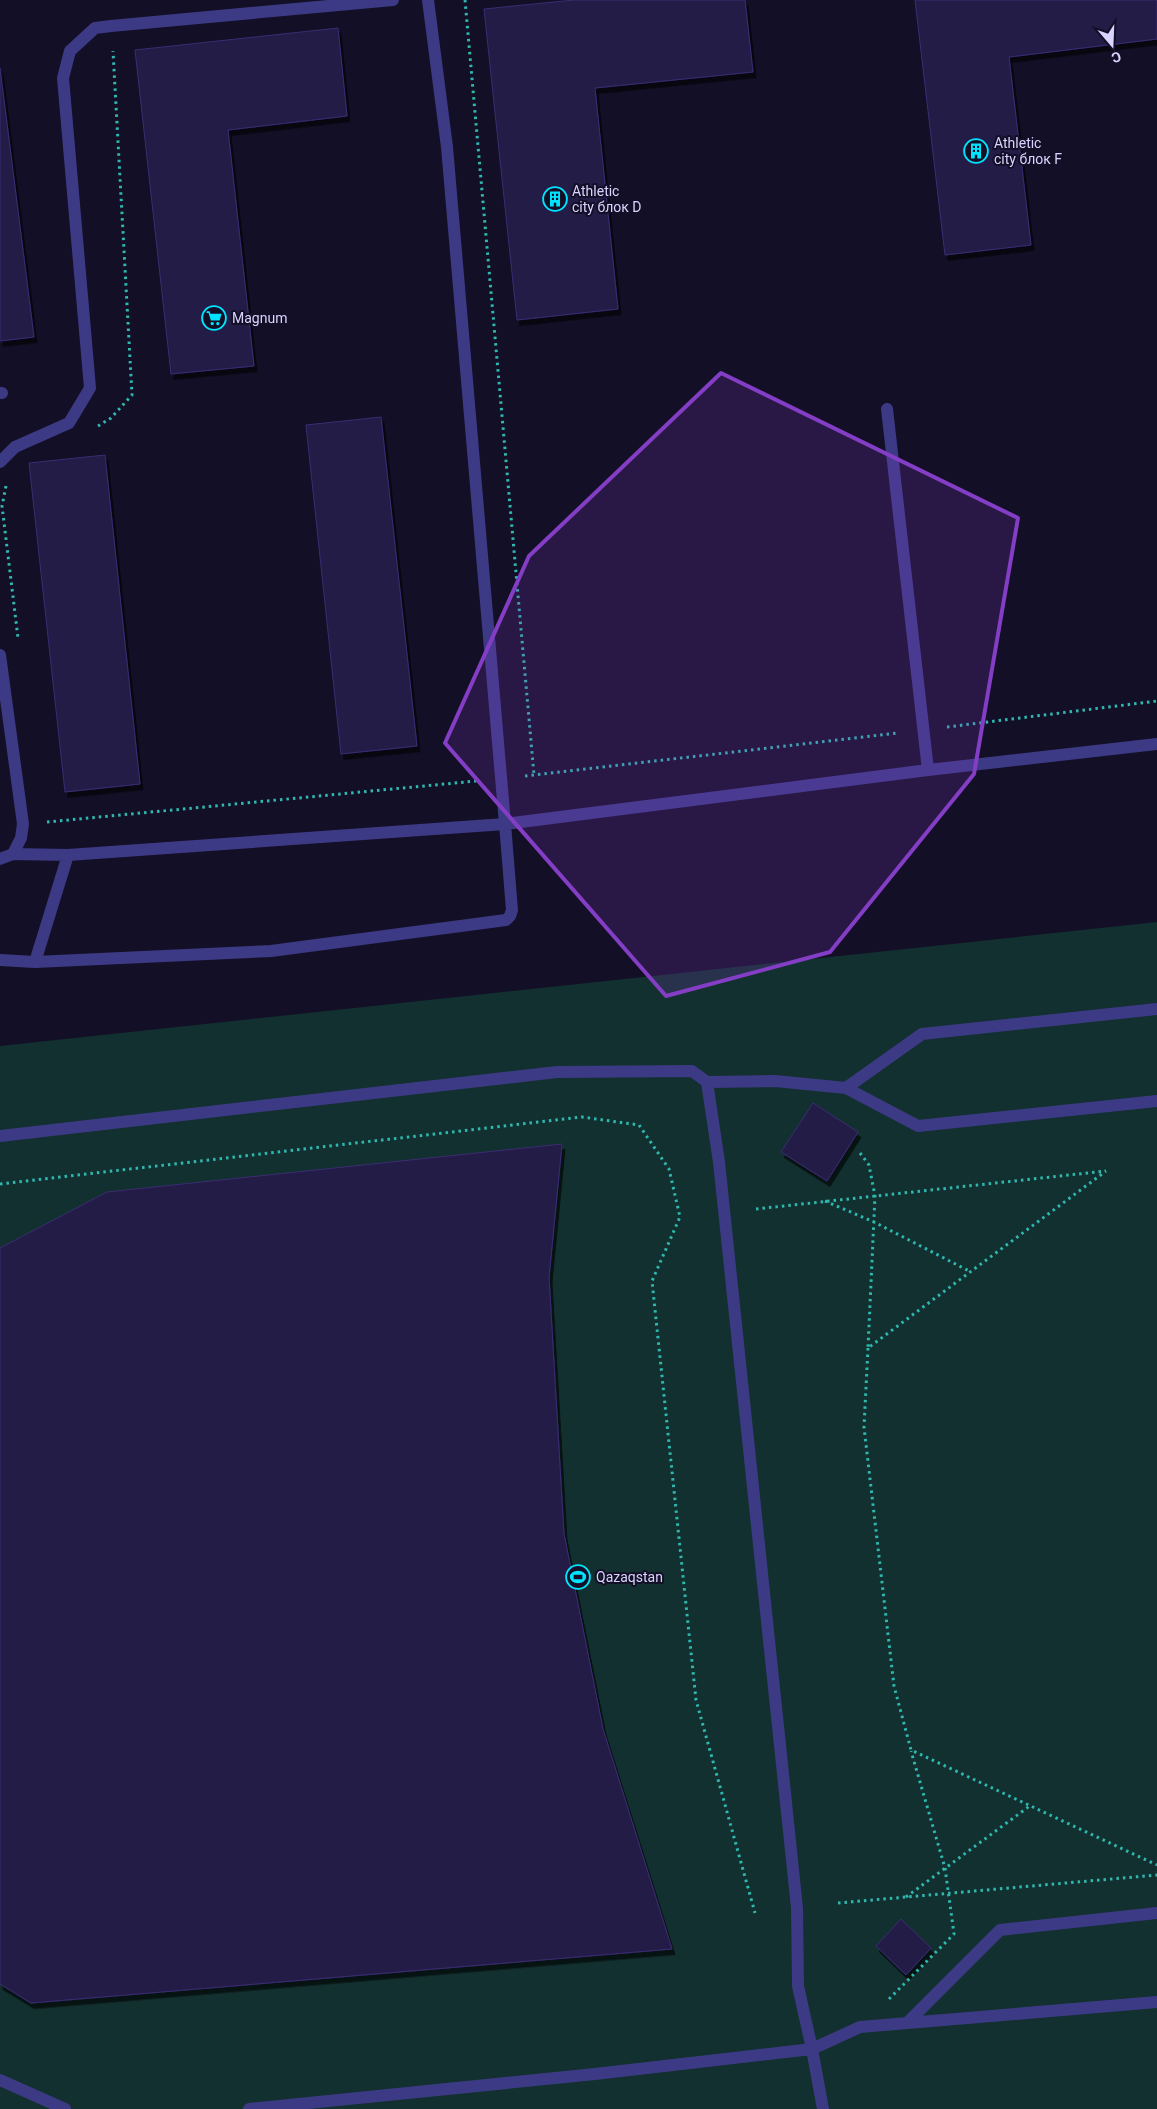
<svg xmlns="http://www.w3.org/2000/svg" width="1157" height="2109" font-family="Roboto,sans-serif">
<defs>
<filter id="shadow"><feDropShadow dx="3" dy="5.5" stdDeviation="0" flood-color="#0009"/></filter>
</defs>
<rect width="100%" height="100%" fill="#130f26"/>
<path fill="#12302f" d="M1157,922V2109H0V1046Z"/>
<path fill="#241b47" stroke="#3b2d73" filter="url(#shadow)" d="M574,0H745L753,72L595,88L618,309L517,320L484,9Z
M915,0H1157V39L1009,57L1031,245L945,255Z
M338,28L347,116L228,130L254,366L171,374L135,50Z
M0,68L34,337L0,341Z
M381,417L417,746L341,754L306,425Z
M105,455L140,784L65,792L29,463Z
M813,1103L858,1132L827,1181L781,1152Z
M562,1144L549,1277L564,1534L603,1729L672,1949L31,2003L0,1984V1248L107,1192Z
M901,1919L931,1948L906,1975L876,1946Z"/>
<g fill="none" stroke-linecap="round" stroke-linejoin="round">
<path stroke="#2fb8b0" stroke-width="3" stroke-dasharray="2.5 4" stroke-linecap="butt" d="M465,0L534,775
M98,426L111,418L132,395L113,51
M6,486L2,506L18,638
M947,727L1157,701
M525,776L898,733
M47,822L476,781
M860,1153L869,1165L875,1196L868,1348L1106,1171
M0,1184L582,1117L639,1125L669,1169L680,1217L652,1281L696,1700L755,1913
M825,1201L874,1222L971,1272
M756,1209L1106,1171
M868,1348L864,1427L894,1686L911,1750L1157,1865
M906,1897L1031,1805
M838,1903L1157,1875
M889,1999L954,1934L945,1868L911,1751"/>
<path stroke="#3d3a85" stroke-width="12" d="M0,393H2
M887,409L928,770
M0,462L15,447L69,423L90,388L63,78L70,51L95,28L111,26L393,0
M0,655L23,824L21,838L13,854L0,859
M13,854L68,855L505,824L928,770L1157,744
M0,960L35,962L271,951L506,920L510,916L512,910L505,824
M35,962L68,855
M707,1082L775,1081L846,1088L918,1126L1157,1101
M846,1088L922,1034L1157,1009
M0,1136L557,1072L692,1071L707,1082L719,1162L797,1908L798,1986L812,2049L595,2074L249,2109
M907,2023L1000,1930L1157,1913
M0,2080L65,2109
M823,2109L812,2049L860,2027L1157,2002"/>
<path stroke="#3d3a85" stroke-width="12" d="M428,0L447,147L505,824"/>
</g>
<path fill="#843dc5" fill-opacity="0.2" stroke="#843dc5" stroke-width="4" stroke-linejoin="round" d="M721,373L1018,518L974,774L830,952L666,996L445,743L529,556Z"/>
<defs>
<g id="building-ring" transform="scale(1.25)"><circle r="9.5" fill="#130f26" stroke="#00e5ff" stroke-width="1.5"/><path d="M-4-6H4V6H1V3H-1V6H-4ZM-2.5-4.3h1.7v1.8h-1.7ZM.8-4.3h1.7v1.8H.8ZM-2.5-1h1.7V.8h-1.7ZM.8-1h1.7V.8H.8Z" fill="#00e5ff"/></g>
<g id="supermarket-ring" transform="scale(1.25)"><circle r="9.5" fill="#130f26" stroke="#00e5ff" stroke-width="1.5"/><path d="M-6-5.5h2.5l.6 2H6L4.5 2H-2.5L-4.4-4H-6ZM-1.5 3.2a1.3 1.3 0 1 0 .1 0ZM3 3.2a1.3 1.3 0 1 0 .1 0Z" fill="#00e5ff"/></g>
<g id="stadium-ring" transform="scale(1.25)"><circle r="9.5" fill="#130f26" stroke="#00e5ff" stroke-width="1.5"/><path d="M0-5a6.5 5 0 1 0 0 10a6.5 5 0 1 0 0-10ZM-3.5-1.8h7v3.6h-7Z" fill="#00e5ff"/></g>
</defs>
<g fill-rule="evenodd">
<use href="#building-ring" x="976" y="151"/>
<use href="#building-ring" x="555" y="199"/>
<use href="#supermarket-ring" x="214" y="318"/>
<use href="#stadium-ring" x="578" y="1577"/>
</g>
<g text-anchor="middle" stroke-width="4" stroke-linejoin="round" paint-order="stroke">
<g font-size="14" fill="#d9d4ff" stroke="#130f26" text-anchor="start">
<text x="994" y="148">Athletic<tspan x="994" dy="16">city блок F</tspan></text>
<text x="572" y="196">Athletic<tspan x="572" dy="16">city блок D</tspan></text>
<text x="232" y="323">Magnum</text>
<text x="596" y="1582">Qazaqstan</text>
</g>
</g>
<g transform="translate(1112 45) rotate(161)" stroke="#130f26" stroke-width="4" paint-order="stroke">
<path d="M0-4L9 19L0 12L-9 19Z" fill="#d9d4ff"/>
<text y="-8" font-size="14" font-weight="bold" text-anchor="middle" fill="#d9d4ff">С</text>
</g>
</svg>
